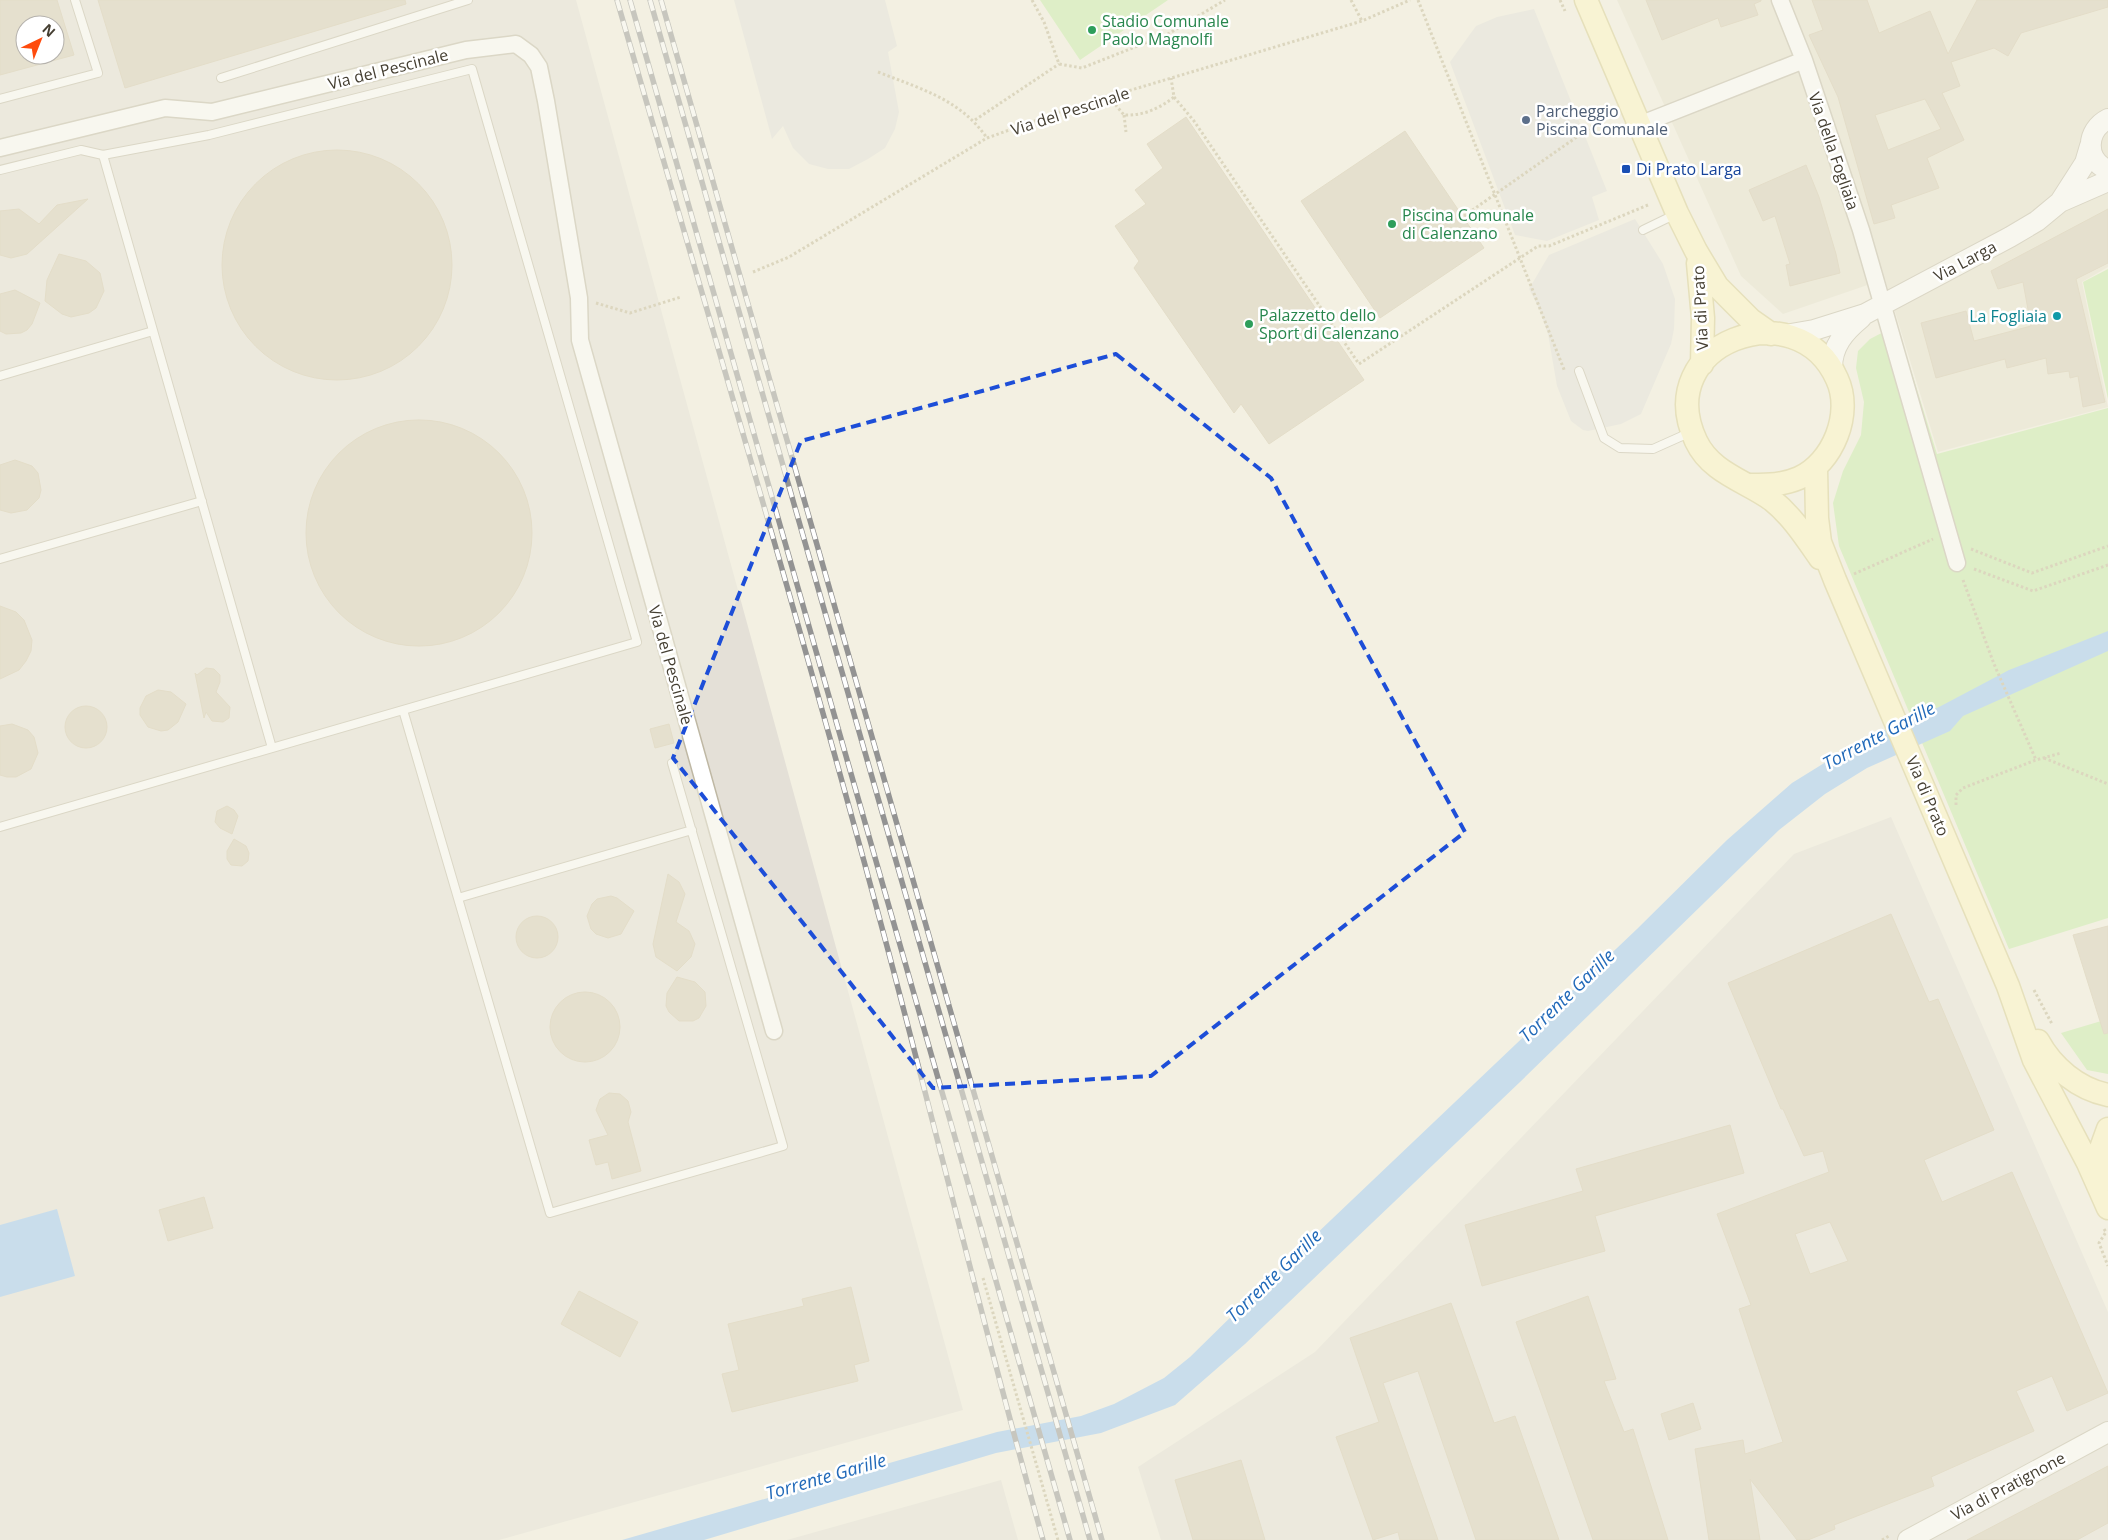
<svg xmlns="http://www.w3.org/2000/svg" width="2108" height="1540" font-family="'Open Sans',sans-serif">
<rect width="100%" height="100%" fill="#f3f0e2"/>
<path fill="#e7e2cf" d="M1617,0H2108V267L2082,282L2108,407L1938,452L1885,279L1783,314L1741,276Z"/>
<path fill="#e4e0d7" fill-rule="evenodd" d="M0,0H576L963,1410L499,1540H0ZM25,25H55V55H25Z
M1891,817L2108,1312V1540H1161L1138,1467L1315,1352L1794,854Z
M1001,1480L1018,1540H787Z"/>
<path fill="#c5eca6" d="M1040,0H1168L1080,60Z
M2108,269V399L2083,282Z
M1897,325L1937,454L2108,408V918L2009,949L1839,546L1833,503L1843,471L1861,435L1864,402L1856,368L1858,351L1870,339Z
M2108,1019V1074L2087,1070L2061,1033Z"/>
<path fill="#e3e0db" d="M734,0H885L897,46L888,52L899,112L895,129L885,148L868,159L849,169H828L809,164L793,148L783,126L772,139Z
M1534,9L1607,191L1592,197L1599,220L1547,241L1515,235L1450,62L1476,26L1497,17Z
M1635,219L1663,264L1675,299L1674,329L1671,344L1641,414L1621,424L1588,431L1583,430L1571,421L1557,386L1548,334L1539,308L1529,289L1549,255Z"/>
<path fill="#97c6f7" d="M2108,631V651L1963,716L1950,731L1867,768L1825,794L1779,830L1520,1082L1245,1344L1175,1405L1101,1433L996,1453L704,1540H622L997,1432L1081,1416L1114,1404L1164,1378L1190,1357L1291,1258L1637,929L1727,840L1792,783L1863,739L1939,707L2009,670Z
M57,1209L75,1276L0,1297V1225Z"/>
<path fill="#d5ccb6" stroke="#d1c5a9" fill-rule="evenodd" d="M0,0H57L74,55L0,75ZM25,25H55V55H25Z
M98,0H405L406,4L125,88Z
M1646,0H1761V1L1754,4L1758,15L1721,27L1718,18L1662,40Z
M1812,0H1867L1879,33L1930,11L1948,54L1977,0H2108V7L2021,33L2008,56L1994,48L1951,62L1960,86L1942,93L1964,140L1927,158L1939,188L1891,205L1895,218L1874,224L1838,97L1809,35L1823,30ZM1925,99L1941,129L1888,150L1875,115Z
M1186,117L1364,380L1269,444L1241,404L1234,413L1134,268L1139,261L1115,226L1146,204L1135,190L1163,168L1147,144Z
M1405,131L1484,248L1380,318L1301,201Z
M222 265a115 115 0 1 1 230 0a115 115 0 1 1-230 0Z
M1806,165L1819,197L1836,254L1840,273L1790,286L1786,265L1790,264L1775,216L1763,221L1749,190Z
M88,199L27,254L11,258L0,255V211L19,209L39,224L57,205Z
M2108,209V263L2076,279L2105,402L2083,407L2078,376L2070,378L2069,371L2048,374L2046,358L2007,368L2005,359L1936,378L1921,323L1966,311L1974,341L2031,326L2023,282L1998,289L1991,271Z
M59,254L86,261L100,273L104,291L96,308L89,313L71,317L62,314L45,301L47,280Z
M15,290L40,303L32,324L27,330L21,333L6,334L0,331V294Z
M306 533a113 113 0 1 1 226 0a113 113 0 1 1-226 0Z
M15,460L32,466L38,473L41,490L39,498L27,510L11,513L0,510V465Z
M0,606L16,612L24,620L32,640L31,651L26,661L19,670L0,679Z
M206,668L214,669L220,675V682L216,692L230,707L229,718L223,722L212,721L206,712L204,718L195,673L197,675Z
M158,690L171,692L186,704L178,722L168,730L161,731L148,727L140,715V708L146,696Z
M65 727a21 21 0 1 1 42 0a21 21 0 1 1-42 0Z
M12,724L28,730L34,737L38,753L31,769L16,777H7L0,775V726Z
M669,724L674,743L655,748L650,729Z
M227,806L234,810L238,816L232,834L220,828L215,822L217,811Z
M234,839L246,846L249,853L248,861L242,866L231,865L227,859V851Z
M668,874L679,882L685,894L676,922L689,931L695,944L691,957L677,971L656,957L653,944Z
M611,896L617,898L634,911L621,934L608,938L596,934L591,929L587,916L592,904L597,899Z
M1891,914L1929,1002L1938,999L1994,1130L1924,1160L1942,1202L2012,1172L2108,1393L2067,1411L2052,1376L2016,1391L2034,1431L1931,1477L1934,1486L1834,1525L1835,1529L1808,1540H1797L1750,1479L1760,1540H1709L1695,1449L1743,1440L1745,1454L1783,1442L1739,1309L1751,1305L1717,1214L1829,1172L1823,1151L1804,1156L1783,1109H1781L1728,983ZM1830,1222L1848,1261L1810,1274L1795,1234Z
M516 937a21 21 0 1 1 42 0a21 21 0 1 1-42 0Z
M2108,926V1033L2104,1034L2073,935Z
M677,977L695,982L705,992L706,1006L699,1018L693,1021H679L669,1012L666,1006L667,993Z
M550 1027a35 35 0 1 1 70 0a35 35 0 1 1-70 0Z
M609,1093L620,1094L628,1101L631,1112L628,1122L641,1171L612,1179L608,1162L596,1165L589,1140L608,1135L596,1110L600,1099Z
M1730,1125L1744,1173L1595,1216L1605,1251L1482,1286L1465,1225L1583,1191L1576,1169Z
M204,1197L213,1228L168,1241L159,1210Z
M851,1287L869,1361L854,1365L858,1381L732,1412L722,1374L739,1370L728,1324L804,1306L802,1299Z
M579,1291L638,1322L620,1357L561,1324Z
M1588,1296L1616,1379L1604,1381L1624,1432L1633,1429L1668,1540H1593L1516,1322Z
M1451,1303L1494,1423L1515,1416L1559,1540H1476L1418,1371L1383,1383L1438,1540H1400L1398,1532L1373,1540L1336,1437L1379,1422L1350,1338Z
M1693,1403L1701,1429L1669,1440L1661,1414Z
M1241,1460L1265,1540H1193L1175,1480Z
M2108,1466V1523L2077,1540H1967Z"/>
<g fill="none" stroke-linecap="round" stroke-linejoin="round">
<g stroke="#bfb8a4" stroke-width="10">
<path id="service" d="M221,78L468,0
M0,99L98,73L75,0
M0,170L81,150L103,155
M1643,230L1676,214
M1579,371L1604,438L1620,448L1653,449L1691,432
M0,376L153,331
M0,559L202,501
M403,710L550,1213L783,1146L672,763
M0,827L637,642L472,69L209,135L103,155L272,748
M458,898L692,830"/>
</g>
<g stroke="#bfb8a4" stroke-width="19">
<path id="minor" d="M1780,0L1804,60L1861,230L1957,563
M1639,125L1804,60
M0,148L165,108L212,112L466,50L516,44L531,55L539,67L546,101L579,298L580,340L774,1031"/>
</g>
<g stroke="#bfb8a4" stroke-width="22">
<path id="tertiary" d="M2108,119C2086,130 2084,160 2108,170
M2060,202L2085,163L2090,146
M1785,335L1814,330L1865,314L2010,237L2037,221L2060,202L2108,181
M1832,368C1832,346 1844,332 1861,318
M1908,1540L2108,1432"/>
</g>
<g stroke="#d7cc8d" stroke-width="25">
<path id="secondary" d="M1586,0L1677,213L1696,251L1717,286L1751,320L1771,334
M1698,263L1703,318L1702,364
M1816,468L1817,518L1820,542L1835,580L2008,986L2034,1060L2088,1163L2108,1208
M1751,485C1768,485 1783,485 1799,478C1833,463 1853,413 1837,379C1797,289 1650,343 1696,441C1711,473 1746,481 1772,500C1792,516 1806,538 1820,558
M2038,1041C2052,1067 2078,1089 2108,1095
M2101,1182L2100,1151L2108,1129"/>
</g>
<path stroke="#c2b794" stroke-width="3" stroke-dasharray="2.5 2.5" stroke-linecap="butt" d="M1032,0L1044,22L1059,64L1082,68L1168,34L1225,0
M1351,0L1362,21
M1418,0L1565,372
M1560,0L1565,11
M878,72C921,89 960,99 987,138
M1109,97L1124,115C1142,116 1159,109 1174,97L1171,78
M1174,97L1194,121L1359,364L1538,246H1549L1648,205L1647,203
M1124,115L1126,132
M975,120L1059,64
M1464,216L1611,113
M753,272L789,257L987,138L1071,108L1362,21L1410,0
M596,303L630,313L681,297
M1971,549L2032,573L2108,546
M1974,569L2033,591L2108,565
M1854,574L1933,539
M1963,580L1994,664L2036,760
M2044,758L2108,784
M1956,805V795L1963,788L2036,760L2061,753
M2034,990L2052,1024
M2104,1229L2106,1232L2099,1243L2108,1266
M983,1278L1058,1540
M1882,1540L1889,1536"/>
<use href="#service" stroke="#fff" stroke-width="8"/>
<use href="#minor" stroke="#fff" stroke-width="16"/>
<use href="#tertiary" stroke="#fff" stroke-width="20"/>
<use href="#secondary" stroke="#fff6c0" stroke-width="22"/>
<g stroke="#939393" stroke-width="5.5">
<path id="rail" d="M617,0C708,316 803,632 888,950C940,1146 988,1344 1043,1540
M630,0L1070,1540
M650,0L1090,1540
M661,0L1102,1540"/>
</g>
<use href="#rail" stroke="#fff" stroke-width="4" stroke-dasharray="11" stroke-linecap="butt"/>
</g>
<path d="M0 0H2108V1540H0ZM1116,354L1271,478L1465,832L1151,1076L933,1088L673,758L801,441Z" fill="#f3f0e2" fill-opacity=".55" fill-rule="evenodd"/>
<path fill="none" stroke="#1d4ed8" stroke-width="4" stroke-dasharray="10 6" stroke-linejoin="round" d="M1116,354L1271,478L1465,832L1151,1076L933,1088L673,758L801,441Z"/>
<g fill="#2e9e5b" stroke="#fff" stroke-width="2">
<circle cx="1092" cy="30" r="5"/>
<circle cx="1392" cy="224" r="5"/>
<circle cx="1249" cy="324" r="5"/>
</g>
<circle fill="#5c6f8a" stroke="#fff" stroke-width="2" cx="1526" cy="120" r="5"/>
<rect fill="#1a4fb4" stroke="#fff" stroke-width="2" x="1621" y="164" width="10" height="10" rx="2.5"/>
<circle fill="#0f9aa8" stroke="#fff" stroke-width="2" cx="2057" cy="316" r="5"/>
<g text-anchor="middle" stroke-width="5" stroke-linejoin="round" paint-order="stroke">
<g font-size="16" fill="#27864d" stroke="#fff" text-anchor="start">
<text x="1102" y="27">Stadio Comunale<tspan x="1102" dy="18">Paolo Magnolfi</tspan></text>
<text x="1402" y="221">Piscina Comunale<tspan x="1402" dy="18">di Calenzano</tspan></text>
<text x="1259" y="321">Palazzetto dello<tspan x="1259" dy="18">Sport di Calenzano</tspan></text>
</g>
<g font-size="16" fill="#453f32" stroke="#fff">
<text transform="translate(388 69) rotate(-14)" y="6">Via del Pescinale</text>
<text transform="translate(1070 111) rotate(-18)" y="6">Via del Pescinale</text>
<text transform="translate(1834 151) rotate(71)" y="6">Via della Fogliaia</text>
<text transform="translate(1965 261) rotate(-28)" y="6">Via Larga</text>
<text transform="translate(1700 308) rotate(-93)" y="6">Via di Prato</text>
<text transform="translate(671 665) rotate(74)" y="6">Via del Pescinale</text>
<text transform="translate(1928 796) rotate(67)" y="6">Via di Prato</text>
<text transform="translate(2008 1486) rotate(-28)" y="6">Via di Pratignone</text>
</g>
<g font-size="16" fill="#4e5e75" stroke="#fff" text-anchor="start">
<text x="1536" y="117">Parcheggio<tspan x="1536" dy="18">Piscina Comunale</tspan></text>
</g>
<g font-size="16" fill="#164399" stroke="#fff" text-anchor="start">
<text x="1636" y="175">Di Prato Larga</text>
</g>
<g font-size="16" fill="#0d838f" stroke="#fff" text-anchor="end">
<text x="2047" y="322">La Fogliaia</text>
</g>
<g font-size="18" font-style="italic" fill="#226ab9" stroke="#fff">
<text transform="translate(1879 736) rotate(-28)" y="6">Torrente Garille</text>
<text transform="translate(1567 996) rotate(-44)" y="6">Torrente Garille</text>
<text transform="translate(1274 1276) rotate(-44)" y="6">Torrente Garille</text>
<text transform="translate(826 1477) rotate(-16)" y="6">Torrente Garille</text>
</g>
</g>
<g transform="translate(40 40) rotate(43)"><circle r="24" fill="#ffffff" stroke="#b5b2ad"/>
<path d="M0-4L9 19L0 12L-9 19Z" fill="#ff4b0d"/>
<text y="-8" font-size="14" font-weight="bold" text-anchor="middle" fill="#453f32">N</text>
</g>
</svg>
